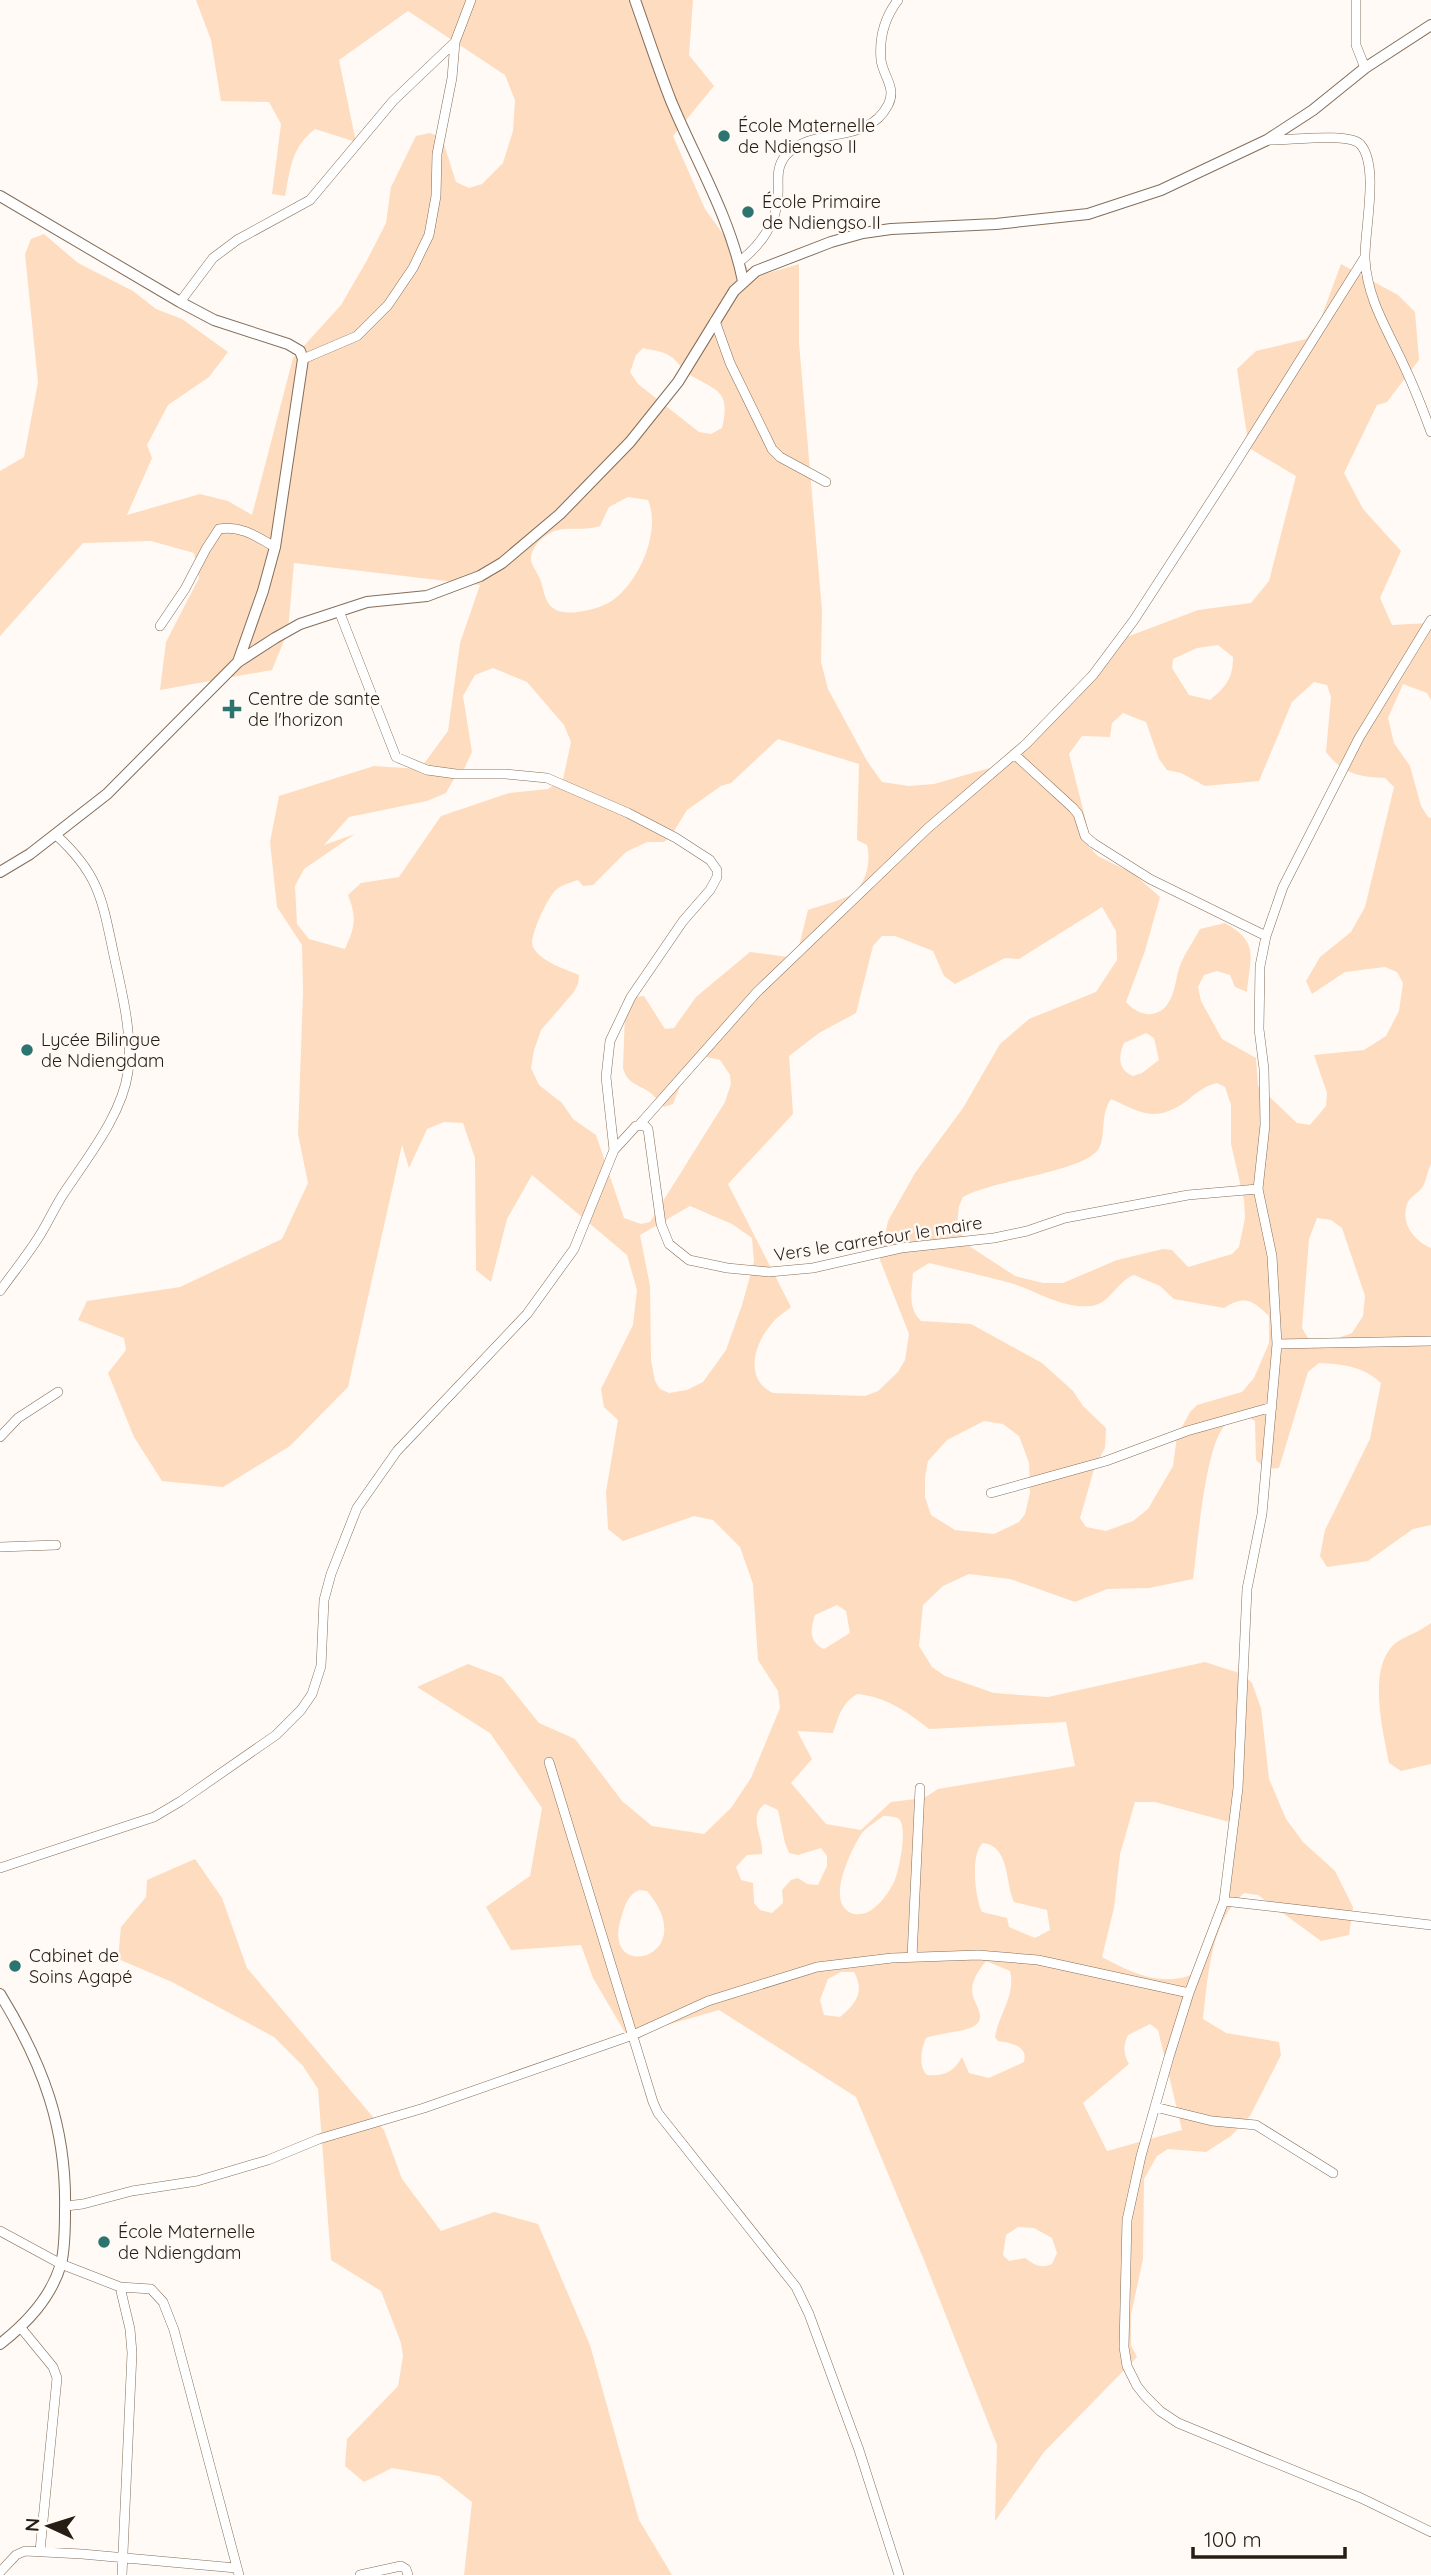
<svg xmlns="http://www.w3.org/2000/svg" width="1431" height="2575" font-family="Quicksand,sans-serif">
<rect width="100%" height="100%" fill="#fffaf5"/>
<path fill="#fedcbf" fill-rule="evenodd" d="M196,0H693L689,55L714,86L673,136L705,209L754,277L799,264V343L822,610L821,662L828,689L867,761L882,782L909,786L934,784L1014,761L1124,638L1198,610L1251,603L1269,581L1296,476L1249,448L1237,369L1256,351L1306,339L1321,318L1341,264L1398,295L1415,312L1419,360L1387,402L1377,405L1344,473L1363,509L1401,551L1380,598L1392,625L1429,623L1431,627V700L1427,693L1403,684L1388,718L1394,743L1410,766L1421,806L1428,817L1431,818V1164C1427,1171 1427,1179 1423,1186C1420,1192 1411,1196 1408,1202C1399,1222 1414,1241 1431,1248V1525L1413,1529L1368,1561L1327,1567L1320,1556L1325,1530L1370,1439L1381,1383C1363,1366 1342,1364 1319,1363L1308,1372L1279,1468L1266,1469L1256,1460L1255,1421L1244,1415C1235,1418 1227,1421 1222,1429C1204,1458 1198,1542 1193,1579L1149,1588L1107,1589L1075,1602L1010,1579L969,1574L943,1586L923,1605L919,1646L932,1667L945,1676L994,1693L1048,1697L1205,1662L1242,1674L1252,1683L1261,1708L1269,1779L1286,1819L1303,1842L1335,1871L1353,1907L1349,1935L1321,1941L1258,1895L1244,1893C1210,1922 1208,1977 1203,2019L1226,2033L1279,2042L1281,2055L1250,2116L1231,2136L1206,2152L1168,2149L1157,2156L1144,2179L1143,2259L1131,2315V2345L1137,2357L1044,2452L995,2521L997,2445L924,2260L856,2097L719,2010L660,2027L631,2043L593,1978L581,1945L511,1950L486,1907L530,1876L542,1808L490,1733L417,1687L468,1664L502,1677L539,1723L575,1739L622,1801L652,1826L704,1834L731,1808L751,1778L780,1708L778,1691L758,1660L753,1584L740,1547L713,1520L694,1516L623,1541L608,1529L606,1492L618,1420L604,1407L601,1389L633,1325L637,1290L627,1255L532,1175L507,1219L491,1282L476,1270L475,1158L463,1123L444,1122L427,1129L409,1168L402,1145L348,1387L290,1446L223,1487L162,1481L134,1437L108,1373L126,1350L124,1338L78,1320L87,1301L180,1287L282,1239L308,1183L298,1134L303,992L302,945L277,907L270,842L279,796L374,766L420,769L448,731L460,643L480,585L294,563L288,631L272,670L160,690L166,642L199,578L194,553L151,541L83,543L0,636V471L24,457L38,382L25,254L31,239L44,234L78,263L133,291L156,309L182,319L228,352L209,377L168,405L147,445L152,458L127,515L200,494L228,501L252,515L293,358L341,305L366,262L386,223L391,187L416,136L430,133L442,138L456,182L469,188L482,184L503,163L513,131L515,100L505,75L408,11L339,60L356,142L315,129C291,148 291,167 285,196L272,194L281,124L269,102L221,101L211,40ZM643,348C651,350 663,351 670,356C678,361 682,370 690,375C717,391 731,390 722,428L711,434L699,432L638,384L630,372L636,355ZM628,497L648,500C661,531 640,580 613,600C605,606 594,609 584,611C574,613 561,614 553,608C543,601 544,585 538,575C536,571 532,565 531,561C530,547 545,533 558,530C572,527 584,531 600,526L609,507ZM1218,645L1233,657C1233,678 1226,687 1210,700L1189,695L1172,668L1173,659L1197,648ZM493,668L527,682L564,725L571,742L563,779L548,789L509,793L441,816L399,877L361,883L348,895C357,918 355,927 345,949L309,939L297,924L295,886L304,869L355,834L324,845L349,817L427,801L446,793L456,775L464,769L472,752L463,696L475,675ZM1314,682L1327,685L1331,697L1326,752C1343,774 1359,777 1385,778L1394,787L1365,907L1351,932L1320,957L1306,981L1312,994L1345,972L1385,967L1397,972L1403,983L1399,1011L1386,1036L1364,1050L1314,1055L1327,1093L1326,1106L1310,1125L1297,1123L1258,1086L1256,1058L1222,1039L1201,1001L1198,987L1204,975L1217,971L1230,975L1235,987L1247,992C1250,956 1260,943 1225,923L1200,929C1194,940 1186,952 1181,963C1176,975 1176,989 1170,1000C1159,1021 1138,1016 1126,1002L1145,951L1160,897L1134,874L1098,856L1088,846L1086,821L1069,754L1082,736L1110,737L1112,723L1123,713L1146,722L1159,759L1167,770L1181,773L1205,786L1259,781L1292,702ZM778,739L859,764L857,840L867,845C871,860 867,880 855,892C847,899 819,906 808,910L796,958L750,952L696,997L674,1028L665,1029L644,996L635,997L625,1013L623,1068C628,1086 640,1084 652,1094C656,1098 660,1103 664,1107L673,1104L687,1069L702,1056L720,1060L730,1075L731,1084L725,1102L650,1222L641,1224L624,1218L596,1135L573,1119L562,1103L539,1085L531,1068L534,1050L541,1030L573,993L578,984L579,975C565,969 541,962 533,947C528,938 547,900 554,892C560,885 570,883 578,880L583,886L593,885L626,852L647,842H664L671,836L687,810L721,786L731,783ZM1102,907L1116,931L1117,960L1096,992L1029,1019L1000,1044L963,1108L915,1173L888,1221L880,1260L909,1334L905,1360L898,1372L878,1391L865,1396L773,1393C745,1380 753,1346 770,1326C775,1318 784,1313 791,1307L728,1184L793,1114L789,1056L819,1033L856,1013L873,946L882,936H895L933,951L944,976L955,984L1005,958L1019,959ZM1146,1033L1154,1038L1159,1060L1142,1073L1133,1076C1118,1070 1118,1057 1124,1043ZM1217,1083L1225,1087L1231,1105V1144L1244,1200L1245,1218L1239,1247L1232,1254L1188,1267L1172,1250L1163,1249L1117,1260L1063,1283H1043L1015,1276L966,1244L957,1225L959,1206L963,1197C994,1180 1079,1172 1097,1151C1107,1140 1099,1116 1111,1099C1144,1114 1156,1123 1188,1100C1197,1092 1205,1086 1217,1083ZM690,1206L732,1224L752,1238L754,1262L742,1305L726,1350L703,1382L687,1390L669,1393L660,1389L655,1381L651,1360L650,1286L640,1235ZM1317,1218L1331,1220L1342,1228L1365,1296L1363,1316L1352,1333L1328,1342L1309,1340L1302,1328L1309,1239ZM929,1263C957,1270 986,1276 1014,1284C1038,1292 1064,1309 1091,1306C1110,1304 1117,1281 1134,1275L1160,1286L1174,1299L1224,1308C1245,1295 1252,1300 1269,1316V1343L1254,1378L1242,1392L1197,1405L1190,1412L1177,1436L1173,1466L1148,1509L1133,1521L1106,1531L1086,1527L1080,1518L1095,1466L1105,1448L1106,1428L1083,1406L1073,1391L1042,1363L971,1324L921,1321C907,1307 912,1291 913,1273ZM984,1421L1003,1424L1019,1436L1029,1463L1030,1493L1025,1514L1019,1522L994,1534L955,1530L931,1515L925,1497V1477L928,1461L947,1440ZM837,1605L846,1611L850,1633L824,1649C809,1642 810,1630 815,1615ZM857,1694C884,1696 908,1712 929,1729L1066,1722L1075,1766L938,1789L924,1798L891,1802L861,1830L826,1824L791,1783L812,1759L797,1731L833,1733C839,1716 841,1704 857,1694ZM1135,1802H1155L1233,1823L1226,1885L1191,1975C1160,1987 1130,1972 1102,1957L1114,1908L1120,1854ZM765,1804L778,1810L785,1843L789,1853L798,1855L821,1848L827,1856V1866L818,1885L807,1884L798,1878L791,1880L782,1890L783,1903L772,1913L760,1910L754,1903L753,1883L741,1880L736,1867L747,1855L762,1854C764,1837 747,1817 765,1804ZM883,1816C887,1816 895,1816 899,1819C908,1827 899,1872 894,1882C889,1892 882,1902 874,1908C868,1913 862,1915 854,1914C823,1906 851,1850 862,1833C867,1827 877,1821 883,1816ZM983,1843C1010,1846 1005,1883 1014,1902L1047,1910L1050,1930L1035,1938L1009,1927L1007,1918L982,1912C975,1898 970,1853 983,1843ZM639,1890L647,1891C703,1957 604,1983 620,1922C624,1909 626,1896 639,1890ZM986,1961L1010,1971C1016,1996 999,2013 995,2037L998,2041C1012,2043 1028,2046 1024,2062L989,2078L969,2073L962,2057C953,2073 944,2076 927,2075C918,2066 921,2049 926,2038C939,2033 965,2032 974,2026C987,2018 975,2005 973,1996C969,1983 979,1970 986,1961ZM841,1972H854C865,1992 856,2004 840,2017L824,2015L820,2000L828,1979ZM1150,2024L1158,2030L1182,2130L1107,2151L1083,2103L1129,2064C1123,2053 1123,2046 1128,2035ZM1018,2227L1034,2228L1052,2238L1057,2253L1052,2264C1040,2269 1035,2265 1025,2258L1009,2261L1003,2255L1006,2235Z
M1431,1623V1764L1401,1771L1389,1763C1383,1731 1366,1665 1397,1642C1408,1635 1421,1631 1431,1623Z
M195,1859L222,1898L247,1968L384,2130L402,2179L441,2231L494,2212L538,2224L590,2345L639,2520L672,2575H464L472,2502L439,2476L392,2468L364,2482L345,2466L347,2439L398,2386L403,2356L401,2343L381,2291L331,2260L318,2089L303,2066L274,2037L172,1982L118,1959L121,1927L146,1897L147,1880Z"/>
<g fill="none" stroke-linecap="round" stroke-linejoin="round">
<g stroke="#846e5a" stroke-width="10">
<path id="minor" d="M1356,0V45L1365,68
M1267,140C1287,141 1348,132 1360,144C1380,165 1364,232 1365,259C1367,300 1389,332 1405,368C1415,389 1423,410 1431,432
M739,262C760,246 777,223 778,195C779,181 775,168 786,155C814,125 867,146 888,105C897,88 883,76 881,60C879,38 885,17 898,0
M180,302L213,258L237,240L310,200L393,101L455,42
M715,321L730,363L772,449L780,457L826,482
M303,359L357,336L388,305L413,268L429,235L436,196L437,154L452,78L455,42L471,0
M1431,620L1359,738L1283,887L1266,936L1260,966L1259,1029L1264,1069L1265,1125L1258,1189L1272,1256L1277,1344L1262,1514L1247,1589L1238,1788L1224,1901L1189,1993L1169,2057L1141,2156L1127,2220L1124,2347L1127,2366L1137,2386L1145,2396L1160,2411L1178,2423L1361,2498L1431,2532
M160,626L185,589L206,549L219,529C241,525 257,537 275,547
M1014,754L1073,808L1078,814L1085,836L1093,843L1150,879L1266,936
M640,1124L757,992L928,828L1026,744L1093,675L1134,620L1228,475L1365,257
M614,1150L636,1126L644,1125L648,1129L661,1224L669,1244L689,1260L727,1268L769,1272L813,1268L901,1248L994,1238L1027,1231L1065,1218L1188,1195L1258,1189
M0,1291C14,1271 31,1251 43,1230C50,1218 56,1205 64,1193C87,1158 122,1115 128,1072C133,1033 121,989 113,951C102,898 98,873 56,835
M1277,1344L1431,1341
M0,1437L18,1418L58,1392
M991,1493L1106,1461L1187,1431L1272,1407
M0,1547L56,1545
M549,1762L653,2102L658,2113L796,2287L809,2314L859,2450L899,2575
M0,1868L154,1817L181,1801L276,1735L301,1710L312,1694L321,1666L324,1600L331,1574L357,1508L397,1451L527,1314L574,1249L614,1150L606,1077L610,1041L631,997L683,921L710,890L717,877V870L710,860L676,838L628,813L547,778L506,774H456L427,770L396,757L339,611
M1224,1901L1431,1925
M912,1957L920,1788
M1155,2107L1212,2121L1256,2125L1333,2173
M66,2206L83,2204L132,2191L197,2181L268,2160L319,2139L424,2108L633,2035L708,2001L817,1967L892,1958L978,1955L1038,1960L1189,1993
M0,2231L61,2264L120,2287L130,2329L132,2353L122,2575
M120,2287L151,2289L163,2302L174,2330L239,2575
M21,2328L53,2367L57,2378L40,2551
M0,2572L16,2555L25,2551L82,2554L236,2568
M360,2575L401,2566L406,2569L408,2575"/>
</g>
<g stroke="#846e5a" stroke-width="12">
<path id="tertiary" d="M635,0C647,34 658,68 671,101C696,161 730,217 743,281
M0,196L180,302L214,320L288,344L300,351L303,359L275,547L263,591L238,662
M0,872L30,854L107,794L238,662L275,638L300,624L367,602L427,596L480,576L502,563L560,514L630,442L678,382L734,291L756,271L831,242L863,233L891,229L996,224L1088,214L1161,190L1267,140L1313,110L1365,68L1431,25
M0,1994C43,2064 67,2128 65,2211C65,2228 65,2248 61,2264C51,2298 27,2323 0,2344"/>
</g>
<use href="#minor" stroke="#fff" stroke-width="9"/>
<use href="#tertiary" stroke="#fff" stroke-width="10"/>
</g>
<g fill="#2b7470" stroke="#fffaf5" stroke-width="2.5">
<circle cx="724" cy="136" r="7"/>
<circle cx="748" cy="212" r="7"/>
<path d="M228.5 698.5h7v7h7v7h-7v7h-7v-7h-7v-7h7z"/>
<circle cx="27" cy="1050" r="7"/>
<circle cx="15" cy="1966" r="7"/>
<circle cx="104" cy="2242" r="7"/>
</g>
<g text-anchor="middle" stroke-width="5" stroke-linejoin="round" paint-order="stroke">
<g font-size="18" fill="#261d15" stroke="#fffaf5" text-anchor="start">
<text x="738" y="132">École Maternelle<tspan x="738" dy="21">de Ndiengso II</tspan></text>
<text x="762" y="208">École Primaire<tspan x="762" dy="21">de Ndiengso II</tspan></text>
<text x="248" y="705">Centre de sante<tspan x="248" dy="21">de l'horizon</tspan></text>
<text x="41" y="1046">Lycée Bilingue<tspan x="41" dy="21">de Ndiengdam</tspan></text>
<text x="29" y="1962">Cabinet de<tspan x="29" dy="21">Soins Agapé</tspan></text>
<text x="118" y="2238">École Maternelle<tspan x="118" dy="21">de Ndiengdam</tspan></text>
</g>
<g font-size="18" fill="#261d15" stroke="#fffaf5">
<text transform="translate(878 1239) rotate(-9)" y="6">Vers le carrefour le maire</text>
</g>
</g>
<g transform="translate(49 2526) rotate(274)" stroke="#fffaf5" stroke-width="5" paint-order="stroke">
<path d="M0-5L12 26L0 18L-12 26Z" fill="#261d15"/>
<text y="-10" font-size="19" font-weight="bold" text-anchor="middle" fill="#261d15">N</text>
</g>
<path d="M1193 2547v10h152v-10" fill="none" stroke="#261d15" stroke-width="3.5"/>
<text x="1204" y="2547" font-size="21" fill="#261d15" stroke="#fffaf5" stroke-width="5" paint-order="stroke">100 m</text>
</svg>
